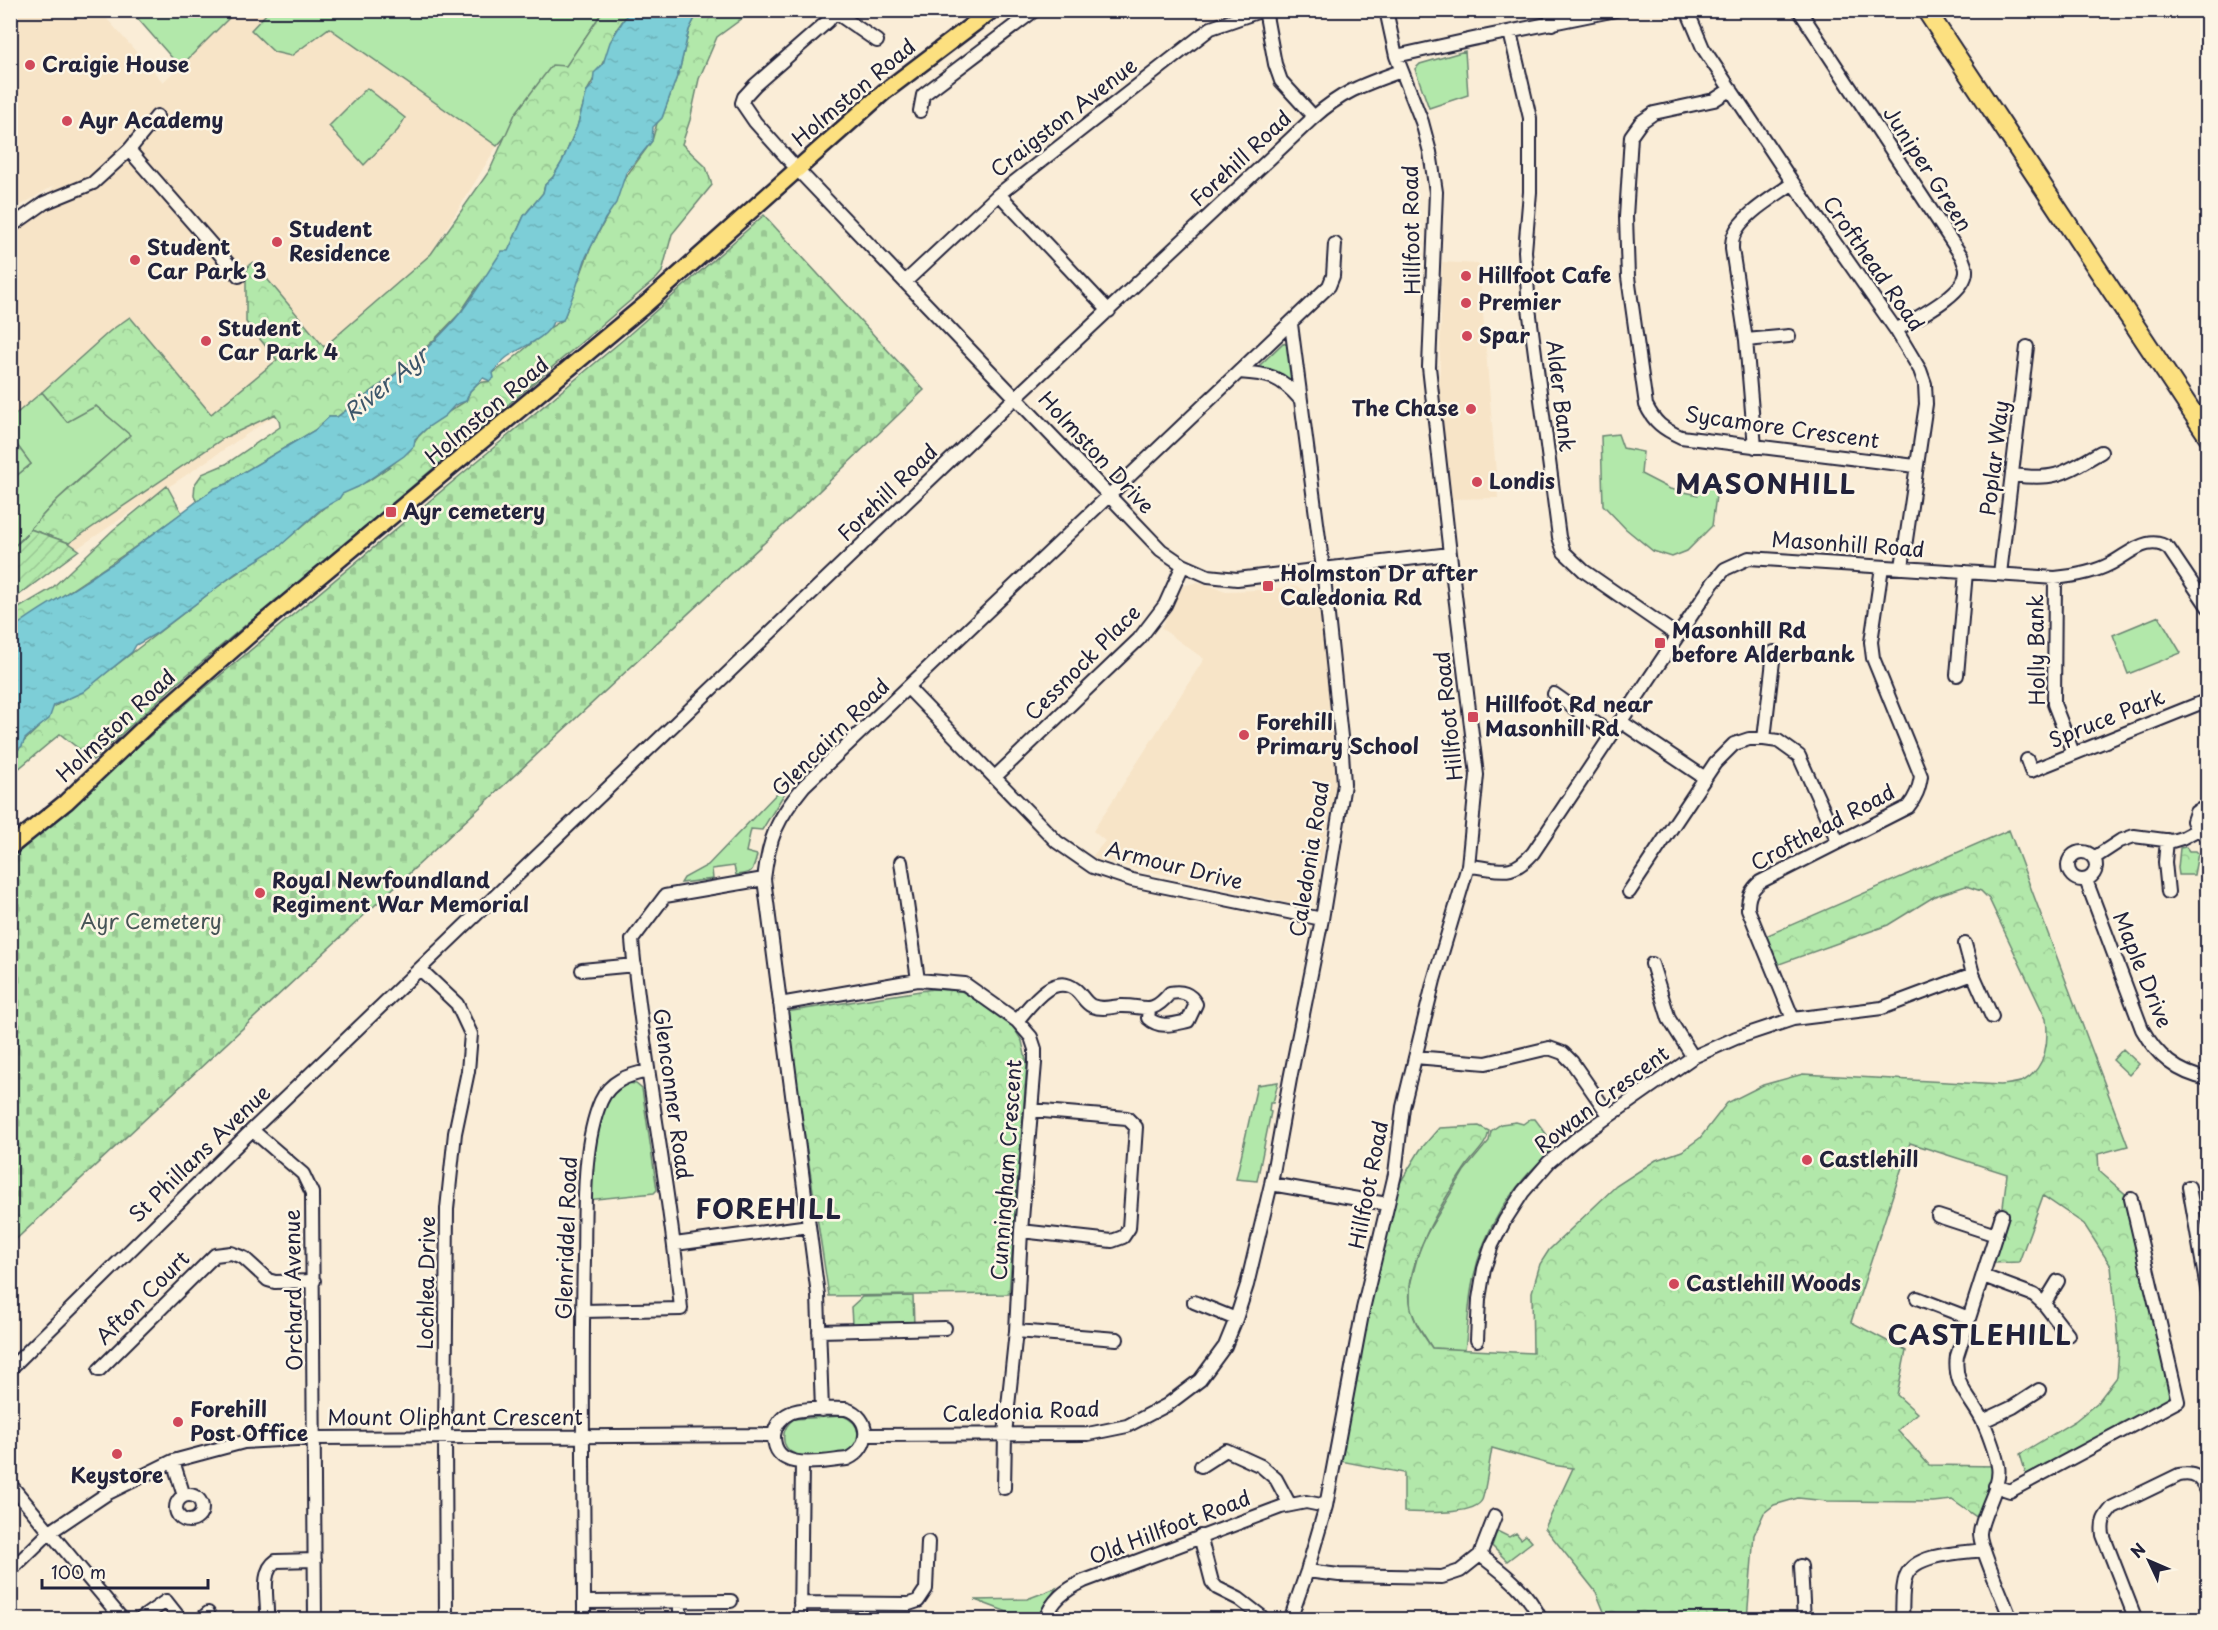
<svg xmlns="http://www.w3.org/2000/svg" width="2218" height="1630" font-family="'Playpen Sans',sans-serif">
<defs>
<pattern id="forest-crowns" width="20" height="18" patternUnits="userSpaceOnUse" patternTransform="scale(1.5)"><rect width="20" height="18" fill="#b2e8aa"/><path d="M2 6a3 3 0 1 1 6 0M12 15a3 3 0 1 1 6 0" fill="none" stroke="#99c793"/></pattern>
<pattern id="cemetery-stones" width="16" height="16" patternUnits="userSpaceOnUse" patternTransform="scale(1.5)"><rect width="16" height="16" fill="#b2e8aa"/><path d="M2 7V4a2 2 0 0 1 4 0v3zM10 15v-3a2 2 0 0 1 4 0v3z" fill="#99c793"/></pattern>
<pattern id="garden-furrows" width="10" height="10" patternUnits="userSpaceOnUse" patternTransform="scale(1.5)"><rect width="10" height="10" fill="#b2e8aa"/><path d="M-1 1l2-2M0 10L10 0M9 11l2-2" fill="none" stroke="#99c793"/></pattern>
<pattern id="water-ripples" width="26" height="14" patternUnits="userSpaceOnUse" patternTransform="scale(1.5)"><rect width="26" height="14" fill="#7dced7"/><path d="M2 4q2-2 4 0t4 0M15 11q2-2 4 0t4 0" fill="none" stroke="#6cb1b9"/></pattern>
</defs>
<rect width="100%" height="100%" fill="#faedd7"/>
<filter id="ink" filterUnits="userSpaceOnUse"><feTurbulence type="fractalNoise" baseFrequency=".0167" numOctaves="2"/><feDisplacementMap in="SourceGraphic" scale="12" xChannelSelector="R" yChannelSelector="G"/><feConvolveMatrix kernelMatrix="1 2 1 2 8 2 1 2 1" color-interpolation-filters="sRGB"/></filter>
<g filter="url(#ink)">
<path fill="#f7e4c7" d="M11,11H100L163,82L237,11H325L358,49L497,146L431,254L293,403L11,593V234L55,185L11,211Z
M1442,262L1479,264L1498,498L1452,499L1439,402Z
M1198,582L1226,591L1258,590L1297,586L1318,601L1328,687L1336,783L1316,889L1293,904L1091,858L1105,841L1093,831L1204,659L1161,628L1182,586Z"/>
<path fill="#b2e8aa" stroke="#6a8572" stroke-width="1.5" d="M131,11H236L180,67Z
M269,11H603L566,67L497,146L329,28L291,56L274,52L251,30Z
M1465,51L1468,95L1429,108L1415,69L1420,64Z
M367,88L405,118L398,130L364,165L329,126Z
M1283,343L1290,346L1293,377L1289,380L1282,374L1261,370L1260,365Z
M42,392L61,415L96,406L131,435C106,457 79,478 56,501C40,517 28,535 11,549V480L31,464L11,437V418Z
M1618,434L1623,448L1643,452L1641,474L1670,489L1698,495L1702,486L1717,488L1712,526L1687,551L1672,557L1653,551L1626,529L1603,505L1601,436Z
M2159,616L2181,653L2128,674L2113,635Z
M780,790L786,791L762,830L751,829L746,852L757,855C753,872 753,873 736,875L734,866L712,869L713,879L681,883L684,878L708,865Z
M1278,1082L1273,1103H1270L1269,1111L1271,1112L1257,1181L1236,1179L1257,1085Z
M627,1083L636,1084L642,1089L657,1190L654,1193L587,1200C591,1172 593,1109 614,1090C617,1087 623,1085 627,1083Z
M1530,1119H1535L1556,1147C1514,1182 1481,1231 1472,1286C1468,1307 1468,1329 1465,1350L1432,1348L1417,1324L1410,1307V1285L1421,1243L1464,1171L1489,1141L1491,1131L1501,1124L1516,1122L1523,1124Z
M843,1416C860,1422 863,1440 849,1451C840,1455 804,1458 795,1454C779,1447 781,1428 794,1419Z
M1056,1588L1037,1619H1026L975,1600L1027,1599Z"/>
<path fill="url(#forest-crowns)" stroke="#6a8572" stroke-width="1.5" d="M603,11H630L616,30L607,55L587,91L577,127L562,162L553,177L545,185L543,193L524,216L508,252L478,286L460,313L435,339L407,365L337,417H329L315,430L237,476L227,484L214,489L197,503L194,495L195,484L202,474L226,464L280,427L279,420L275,414L224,438L69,543L30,529L58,499L130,435L96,406L67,422L42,392L110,331L130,317L211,414L277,360L246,322V272L249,265L253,262L324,347L431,254L490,170L515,114L552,65L566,66Z
M701,11H749L747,15L717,37L699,79L690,120L682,144L706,167L712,185L672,234L662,272L657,278L274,604L249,622L174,686L93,760L60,734L11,775L10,755L44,722L52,708L97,680L224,582L285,541L339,495L368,481L389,467L409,451L418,437L434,421L466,401L470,391L478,383L490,381L493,373L509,362L551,327L563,320L591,247L618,195L622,182L652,141L657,123L664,112L680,68L689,30L696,16Z
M11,437L31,464L11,480Z
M167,486L182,513L128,552L11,630L10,613L51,589L113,530Z
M2009,830L2128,1146L2098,1154L2099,1171L2131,1199L2178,1401L2030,1487L2020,1454L2075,1421L2097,1403L2117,1377L2119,1349L2111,1266L2084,1224L2043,1196L2019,1262L1994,1263L1996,1235L2002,1215L2007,1174L1910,1143L1851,1322L1906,1351L1897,1395L1917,1413L1898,1430L1929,1465L1998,1466L1978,1518L1952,1500L1933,1502L1827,1501L1798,1498L1774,1505L1764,1513L1754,1535L1747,1619H1607L1596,1592L1545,1528L1573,1468L1552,1465L1492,1448C1490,1458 1485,1494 1482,1500C1474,1516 1421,1512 1404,1512V1473L1335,1460L1387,1204L1420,1150L1439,1128L1479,1126L1489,1131C1487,1145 1475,1154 1467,1165C1444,1199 1401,1266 1411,1308C1414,1323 1424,1336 1432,1348L1533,1353L1532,1292L1540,1264L1549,1250L1616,1186L1656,1160L1682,1151L1700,1138L1727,1103L1763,1085L1803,1074L2001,1085C2008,1084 2018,1084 2025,1080C2046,1067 2049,1041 2046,1019L1989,899L1981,891L1966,886L1935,896L1888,925L1771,967L1759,939Z
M2186,847L2189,851H2196L2198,853L2194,875H2179L2178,868L2180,848Z
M933,989L961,991L986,1005L1012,1025L1022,1041L1027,1064L1009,1294L829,1296L786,1012Z
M2123,1049L2139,1064L2129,1075L2113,1060Z
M913,1296L914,1325L852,1324L851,1307L862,1297Z
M1497,1531L1509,1537L1516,1533L1521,1539L1526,1535L1532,1542L1507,1561L1492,1546Z"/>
<path fill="url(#cemetery-stones)" stroke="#6a8572" stroke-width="1.5" d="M764,215L924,390L791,518L11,1244V859L193,698L624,339Z"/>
<path fill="url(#garden-furrows)" stroke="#6a8572" stroke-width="1.5" d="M30,529L69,543L79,550L11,601V549L25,537Z"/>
<path fill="url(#water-ripples)" stroke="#598999" stroke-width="1.5" d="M629,11H701L696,16L689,30L680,68L662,118L653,127L652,141L626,173L616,203L605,219L586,257L576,288L563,320L553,322C546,340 520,347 506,358C501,362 497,368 493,373L494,378L490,381L483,378L470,391L466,401L455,405L445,416L428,427L415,439L414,446L404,456L358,487L342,494L339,499L321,509L280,546L236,573L157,633L136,645L132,652L83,692L54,705L49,719L35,730L25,739L22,746L11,756V630C34,611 61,598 86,581C96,575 103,568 114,563L215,488L227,484L237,476L315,430L329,417H337C380,386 428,354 461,312C476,293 488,271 502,251H508L524,216L543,193L545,185L553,177L562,162L577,127L587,91L593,84L594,73L603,64L610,42Z"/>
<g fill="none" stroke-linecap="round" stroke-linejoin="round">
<g stroke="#22223b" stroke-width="16">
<path id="minor" d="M836,10L828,21L755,85L744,97L742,103L755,122L797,169L1161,550L1183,565L1208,576L1237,579L1450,554
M1265,10L1275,64L1281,81L1314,117
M1550,10L1552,24
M1687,10L1703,48L1793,183L1896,330L1920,370L1925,384L1926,404L1902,567
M1799,10L1962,257C1963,261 1966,266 1966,270C1968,293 1914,319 1896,330
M835,12L877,41
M1510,32L1530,118V192L1525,251L1529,308L1559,537L1564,552L1584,571L1678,636
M1396,56L1473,39L1616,10
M1731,89L1714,100L1654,113L1641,122L1631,136L1626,217L1628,277L1646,405C1654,422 1663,429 1681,437L1915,466
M920,111L923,95L1035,10
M129,150L239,276
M999,194L1109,311
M10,227L44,203L93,183L129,150L157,116
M905,282L999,194L1211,28L1263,10
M1746,340L1789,336
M1239,372C1269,374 1280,376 1300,399
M1755,447L1746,340L1732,249C1732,245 1732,239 1734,235C1741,215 1777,195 1793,183
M2013,475C2057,481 2064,473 2101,452
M2000,574L2027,347
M2055,578L2054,704L2073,753
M1957,675L1966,572
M908,688L1057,842L1093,867L1132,880L1322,919
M1554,694L1611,734
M1620,721L1705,778
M1764,739L1774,652
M2027,760L2031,771L2208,700
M995,777L1139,639L1165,605L1183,565
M2208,806L2196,812L2193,821L2197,830L2208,835
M2167,840L2165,862L2168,892
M2068 866a14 14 0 1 1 28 0a14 14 0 1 1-28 0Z
M2094,858L2120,841L2134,836L2172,841L2182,838L2197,830
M901,862L918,980
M1468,866C1499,868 1510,879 1533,853L1713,583L1725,569L1749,558L2055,578C2074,576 2093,573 2110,564C2122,558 2134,547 2147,544C2156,542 2163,544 2169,549L2208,607
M2086,880L2142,1029C2157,1056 2177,1073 2208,1079
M1629,892L1715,763L1734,744L1749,739H1764L1778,741L1799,756L1838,842
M1965,944L1973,974L1992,1017
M1652,964L1669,1019L1693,1057
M420,969L457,1004L471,1034L468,1071L455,1133L447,1209L445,1438L446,1620
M582,970L635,965
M780,1004L918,980L965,984L1017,1021L1031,1037L1035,1049V1063L1021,1231L1016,1331L1005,1434L1004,1488
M1793,1019L1748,909C1748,896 1751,890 1760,882L1908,807C1916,797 1919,789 1921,776L1873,658L1871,642L1882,567
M1017,1021C1030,1006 1053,971 1076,990C1082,995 1085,1003 1092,1006C1103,1010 1110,1007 1120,1006C1145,1005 1150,1017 1170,993C1182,991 1190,993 1196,1004L1188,1021C1174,1024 1160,1029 1148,1018L1149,1010
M1415,1057L1486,1063L1549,1048L1563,1053L1572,1062L1609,1115
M252,1130L303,1174L312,1193L315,1620
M1271,1184L1387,1204
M2189,1187L2208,1294
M2002,1215L1957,1356C1953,1384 1969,1396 1981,1418C1987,1429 1996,1454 1998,1466C2002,1486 1982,1512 1980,1533C1979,1546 2005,1603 2011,1620
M1938,1216L1996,1235
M1021,1231L1112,1241L1123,1237L1129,1228L1136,1127L1127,1118L1031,1110
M675,1244L809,1226
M1983,1276L2034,1295L2044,1304L2068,1335
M1917,1298L1969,1318
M1194,1302L1236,1319
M2044,1304L2058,1281
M583,1311L681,1309C670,1186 643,1064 632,940L665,896L764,879
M819,1331L945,1328
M1016,1331L1117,1339
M1477,1340L1479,1299L1484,1269L1492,1245L1505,1220L1523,1192L1549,1162L1575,1140L1693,1057L1736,1038L1793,1019L1882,1008L1973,974
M10,1369L252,1130L633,764L1016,397L1314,117C1343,91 1365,84 1401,71
M99,1370L215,1255L231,1253L244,1258L268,1280L275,1282L314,1281
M846,1409C871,1417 872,1448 847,1459C824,1461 773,1474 774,1435C775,1426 781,1417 790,1413C803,1407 830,1409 846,1409Z
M822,1410L818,1295L764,879C769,837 777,819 804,786L1329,286L1333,276L1335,244
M1983,1421L2013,1407L2039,1390
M866,1435L1088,1434L1127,1426L1167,1405L1200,1380L1225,1346L1236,1319L1247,1285L1271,1184L1290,1079L1322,919L1344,784L1341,737L1323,569L1291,324
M173,1461L184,1496
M1201,1466L1226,1450L1261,1466L1276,1479L1290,1505
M10,1484L123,1620
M1995,1486L2010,1491L2178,1401L2131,1199
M176 1508a13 13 0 1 1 26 0a13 13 0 1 1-26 0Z
M1200,1536L1212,1582L1217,1588L1239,1599L1261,1616
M1480,1555L1495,1516
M1801,1566L1804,1620
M10,1571L50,1532L108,1493L173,1461L244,1442L315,1438L774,1435
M1307,1571L1339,1575L1442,1577L1460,1571L1480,1555C1505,1574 1528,1591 1541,1620
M584,1602L731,1601
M680,1603V1620
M800,1603L909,1604L918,1601L926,1589L928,1542
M267,1612C267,1596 261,1571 276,1561L315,1560
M139,1620L166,1601L181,1620
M200,1620L208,1613
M584,1620C584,1499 581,1379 584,1259C585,1213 582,1144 601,1101C610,1081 628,1075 648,1071
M800,1620L802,1463
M1045,1620C1052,1600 1065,1590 1084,1581L1281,1507L1306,1502L1326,1506
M1290,1620L1307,1571L1326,1506L1363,1309L1395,1174L1403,1107L1434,980L1468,866L1477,775L1450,554L1429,367L1436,192L1430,152L1422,122L1396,56L1386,10
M1902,1620C1903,1606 1901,1589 1906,1576C1915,1553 1962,1553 1984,1550
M2136,1620L2103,1535C2101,1522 2104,1517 2113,1507L2179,1475C2196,1472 2201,1478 2208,1493"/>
</g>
<g stroke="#22223b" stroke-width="20">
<path id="major" d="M10,847L66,802L147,725L256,629L646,304L884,92L992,10"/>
</g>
<g stroke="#22223b" stroke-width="22">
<path id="highway" d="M1926,10L2208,436"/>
</g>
<use href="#minor" stroke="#fcf5e5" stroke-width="12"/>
<use href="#major" stroke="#fce080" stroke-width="15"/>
<use href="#highway" stroke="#fce080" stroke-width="18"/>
</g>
</g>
<g fill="#d1495b" stroke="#fcf5e5" stroke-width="2">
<circle cx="30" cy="65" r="6"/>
<circle cx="67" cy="121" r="6"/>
<circle cx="277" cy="242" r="6"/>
<circle cx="135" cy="260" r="6"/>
<circle cx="1466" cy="276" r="6"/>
<circle cx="1466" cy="303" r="6"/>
<circle cx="1467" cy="336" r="6"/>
<circle cx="206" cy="341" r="6"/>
<circle cx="1471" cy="409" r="6"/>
<circle cx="1477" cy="482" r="6"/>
<rect x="385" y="506" width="12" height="12" rx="3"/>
<rect x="1262" y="580" width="12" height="12" rx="3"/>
<rect x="1654" y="637" width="12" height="12" rx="3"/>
<rect x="1467" y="711" width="12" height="12" rx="3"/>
<circle cx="1244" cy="735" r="6"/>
<circle cx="260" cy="893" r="6"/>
<circle cx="1807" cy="1160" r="6"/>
<circle cx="1674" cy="1284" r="6"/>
<circle cx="178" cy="1422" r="6"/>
<circle cx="117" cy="1454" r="6"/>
</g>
<g text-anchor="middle" stroke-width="5" stroke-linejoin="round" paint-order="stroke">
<g font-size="21" font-weight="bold" fill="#22223b" stroke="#fcf5e5" text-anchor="start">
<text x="42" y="72">Craigie House</text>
<text x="79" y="128">Ayr Academy</text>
<text x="289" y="237">Student<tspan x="289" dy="24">Residence</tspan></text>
<text x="147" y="255">Student<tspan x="147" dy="24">Car Park 3</tspan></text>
<text x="1478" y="283">Hillfoot Cafe</text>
<text x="1478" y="310">Premier</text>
<text x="218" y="336">Student<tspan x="218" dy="24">Car Park 4</tspan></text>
<text x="1479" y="343">Spar</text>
<text x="1459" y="416" text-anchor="end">The Chase</text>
<text x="1489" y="489">Londis</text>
<text x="403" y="519">Ayr cemetery</text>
<text x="1280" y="581">Holmston Dr after<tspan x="1280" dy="24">Caledonia Rd</tspan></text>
<text x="1672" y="638">Masonhill Rd<tspan x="1672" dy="24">before Alderbank</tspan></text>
<text x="1485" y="712">Hillfoot Rd near<tspan x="1485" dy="24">Masonhill Rd</tspan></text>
<text x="1256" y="730">Forehill<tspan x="1256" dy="24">Primary School</tspan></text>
<text x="272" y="888">Royal Newfoundland<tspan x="272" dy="24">Regiment War Memorial</tspan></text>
<text x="1819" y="1167">Castlehill</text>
<text x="1686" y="1291">Castlehill Woods</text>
<text x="190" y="1417">Forehill<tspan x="190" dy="24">Post Office</tspan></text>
<text x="117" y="1483" text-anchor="middle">Keystore</text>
</g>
<g font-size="21" fill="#22223b" stroke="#fcf5e5">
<text transform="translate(854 93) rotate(-40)" y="7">Holmston Road</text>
<text transform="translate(1064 118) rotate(-38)" y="7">Craigston Avenue</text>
<text transform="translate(1241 159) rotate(-43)" y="7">Forehill Road</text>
<text transform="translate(1927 169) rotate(57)" y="7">Juniper Green</text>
<text transform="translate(1412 230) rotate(-91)" y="7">Hillfoot Road</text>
<text transform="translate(1873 264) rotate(55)" y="7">Crofthead Road</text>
<text transform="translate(1560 396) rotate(83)" y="7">Alder Bank</text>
<text transform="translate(487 411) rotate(-40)" y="7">Holmston Road</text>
<text transform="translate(1782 428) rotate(8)" y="7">Sycamore Crescent</text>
<text transform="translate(1096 453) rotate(47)" y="7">Holmston Drive</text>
<text transform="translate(1995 458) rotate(-83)" y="7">Poplar Way</text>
<text transform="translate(888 493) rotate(-44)" y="7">Forehill Road</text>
<text transform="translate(1848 545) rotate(4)" y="7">Masonhill Road</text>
<text transform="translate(2037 650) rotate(-91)" y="7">Holly Bank</text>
<text transform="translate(1083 663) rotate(-45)" y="7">Cessnock Place</text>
<text transform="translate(1449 716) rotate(-96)" y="7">Hillfoot Road</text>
<text transform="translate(2107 719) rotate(-22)" y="7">Spruce Park</text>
<text transform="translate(116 726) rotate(-43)" y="7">Holmston Road</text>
<text transform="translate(831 738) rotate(-45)" y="7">Glencairn Road</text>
<text transform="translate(1823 828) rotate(-28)" y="7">Crofthead Road</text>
<text transform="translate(1310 859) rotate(-81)" y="7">Caledonia Road</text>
<text transform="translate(1174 866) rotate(14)" y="7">Armour Drive</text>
<text transform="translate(2142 970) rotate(68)" y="7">Maple Drive</text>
<text transform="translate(672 1094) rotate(82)" y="7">Glenconner Road</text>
<text transform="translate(1602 1100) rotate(-37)" y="7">Rowan Crescent</text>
<text transform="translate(200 1154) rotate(-44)" y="7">St Phillans Avenue</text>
<text transform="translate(1007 1170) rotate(-86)" y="7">Cunningham Crescent</text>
<text transform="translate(1369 1185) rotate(-79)" y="7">Hillfoot Road</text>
<text transform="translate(567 1238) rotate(-88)" y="7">Glenriddel Road</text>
<text transform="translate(427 1283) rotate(-89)" y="7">Lochlea Drive</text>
<text transform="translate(294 1290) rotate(-91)" y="7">Orchard Avenue</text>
<text transform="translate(143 1298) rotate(-45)" y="7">Afton Court</text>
<text transform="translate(1021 1412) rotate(-2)" y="7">Caledonia Road</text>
<text x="455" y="1425">Mount Oliphant Crescent</text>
<text transform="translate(1170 1528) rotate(-21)" y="7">Old Hillfoot Road</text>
</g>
<g font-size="21" fill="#465457" stroke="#fcf5e5">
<text x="151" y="929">Ayr Cemetery</text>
</g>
<g font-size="22" font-style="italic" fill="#3d566a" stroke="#fcf5e5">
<text transform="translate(386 384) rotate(-39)" y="8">River Ayr</text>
</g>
<g font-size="27" font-weight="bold" letter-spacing="1.5" fill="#22223b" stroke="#fcf5e5">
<text x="1766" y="494">MASONHILL</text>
<text x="769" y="1219">FOREHILL</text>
<text x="1980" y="1345">CASTLEHILL</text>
</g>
</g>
<rect width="2218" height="1630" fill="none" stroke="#fcf5e5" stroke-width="36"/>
<rect x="18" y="18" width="2182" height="1594" fill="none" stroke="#22223b" stroke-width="2" filter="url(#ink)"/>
<g transform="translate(2149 1561) rotate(314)" stroke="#fcf5e5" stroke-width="4.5" paint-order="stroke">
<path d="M0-4.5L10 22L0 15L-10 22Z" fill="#22223b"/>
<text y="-9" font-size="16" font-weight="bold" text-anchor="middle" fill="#22223b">N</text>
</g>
<path d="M42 1579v9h166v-9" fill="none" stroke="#22223b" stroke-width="3"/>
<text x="51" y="1579" font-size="18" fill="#22223b" stroke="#fcf5e5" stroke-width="4.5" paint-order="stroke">100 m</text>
</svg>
